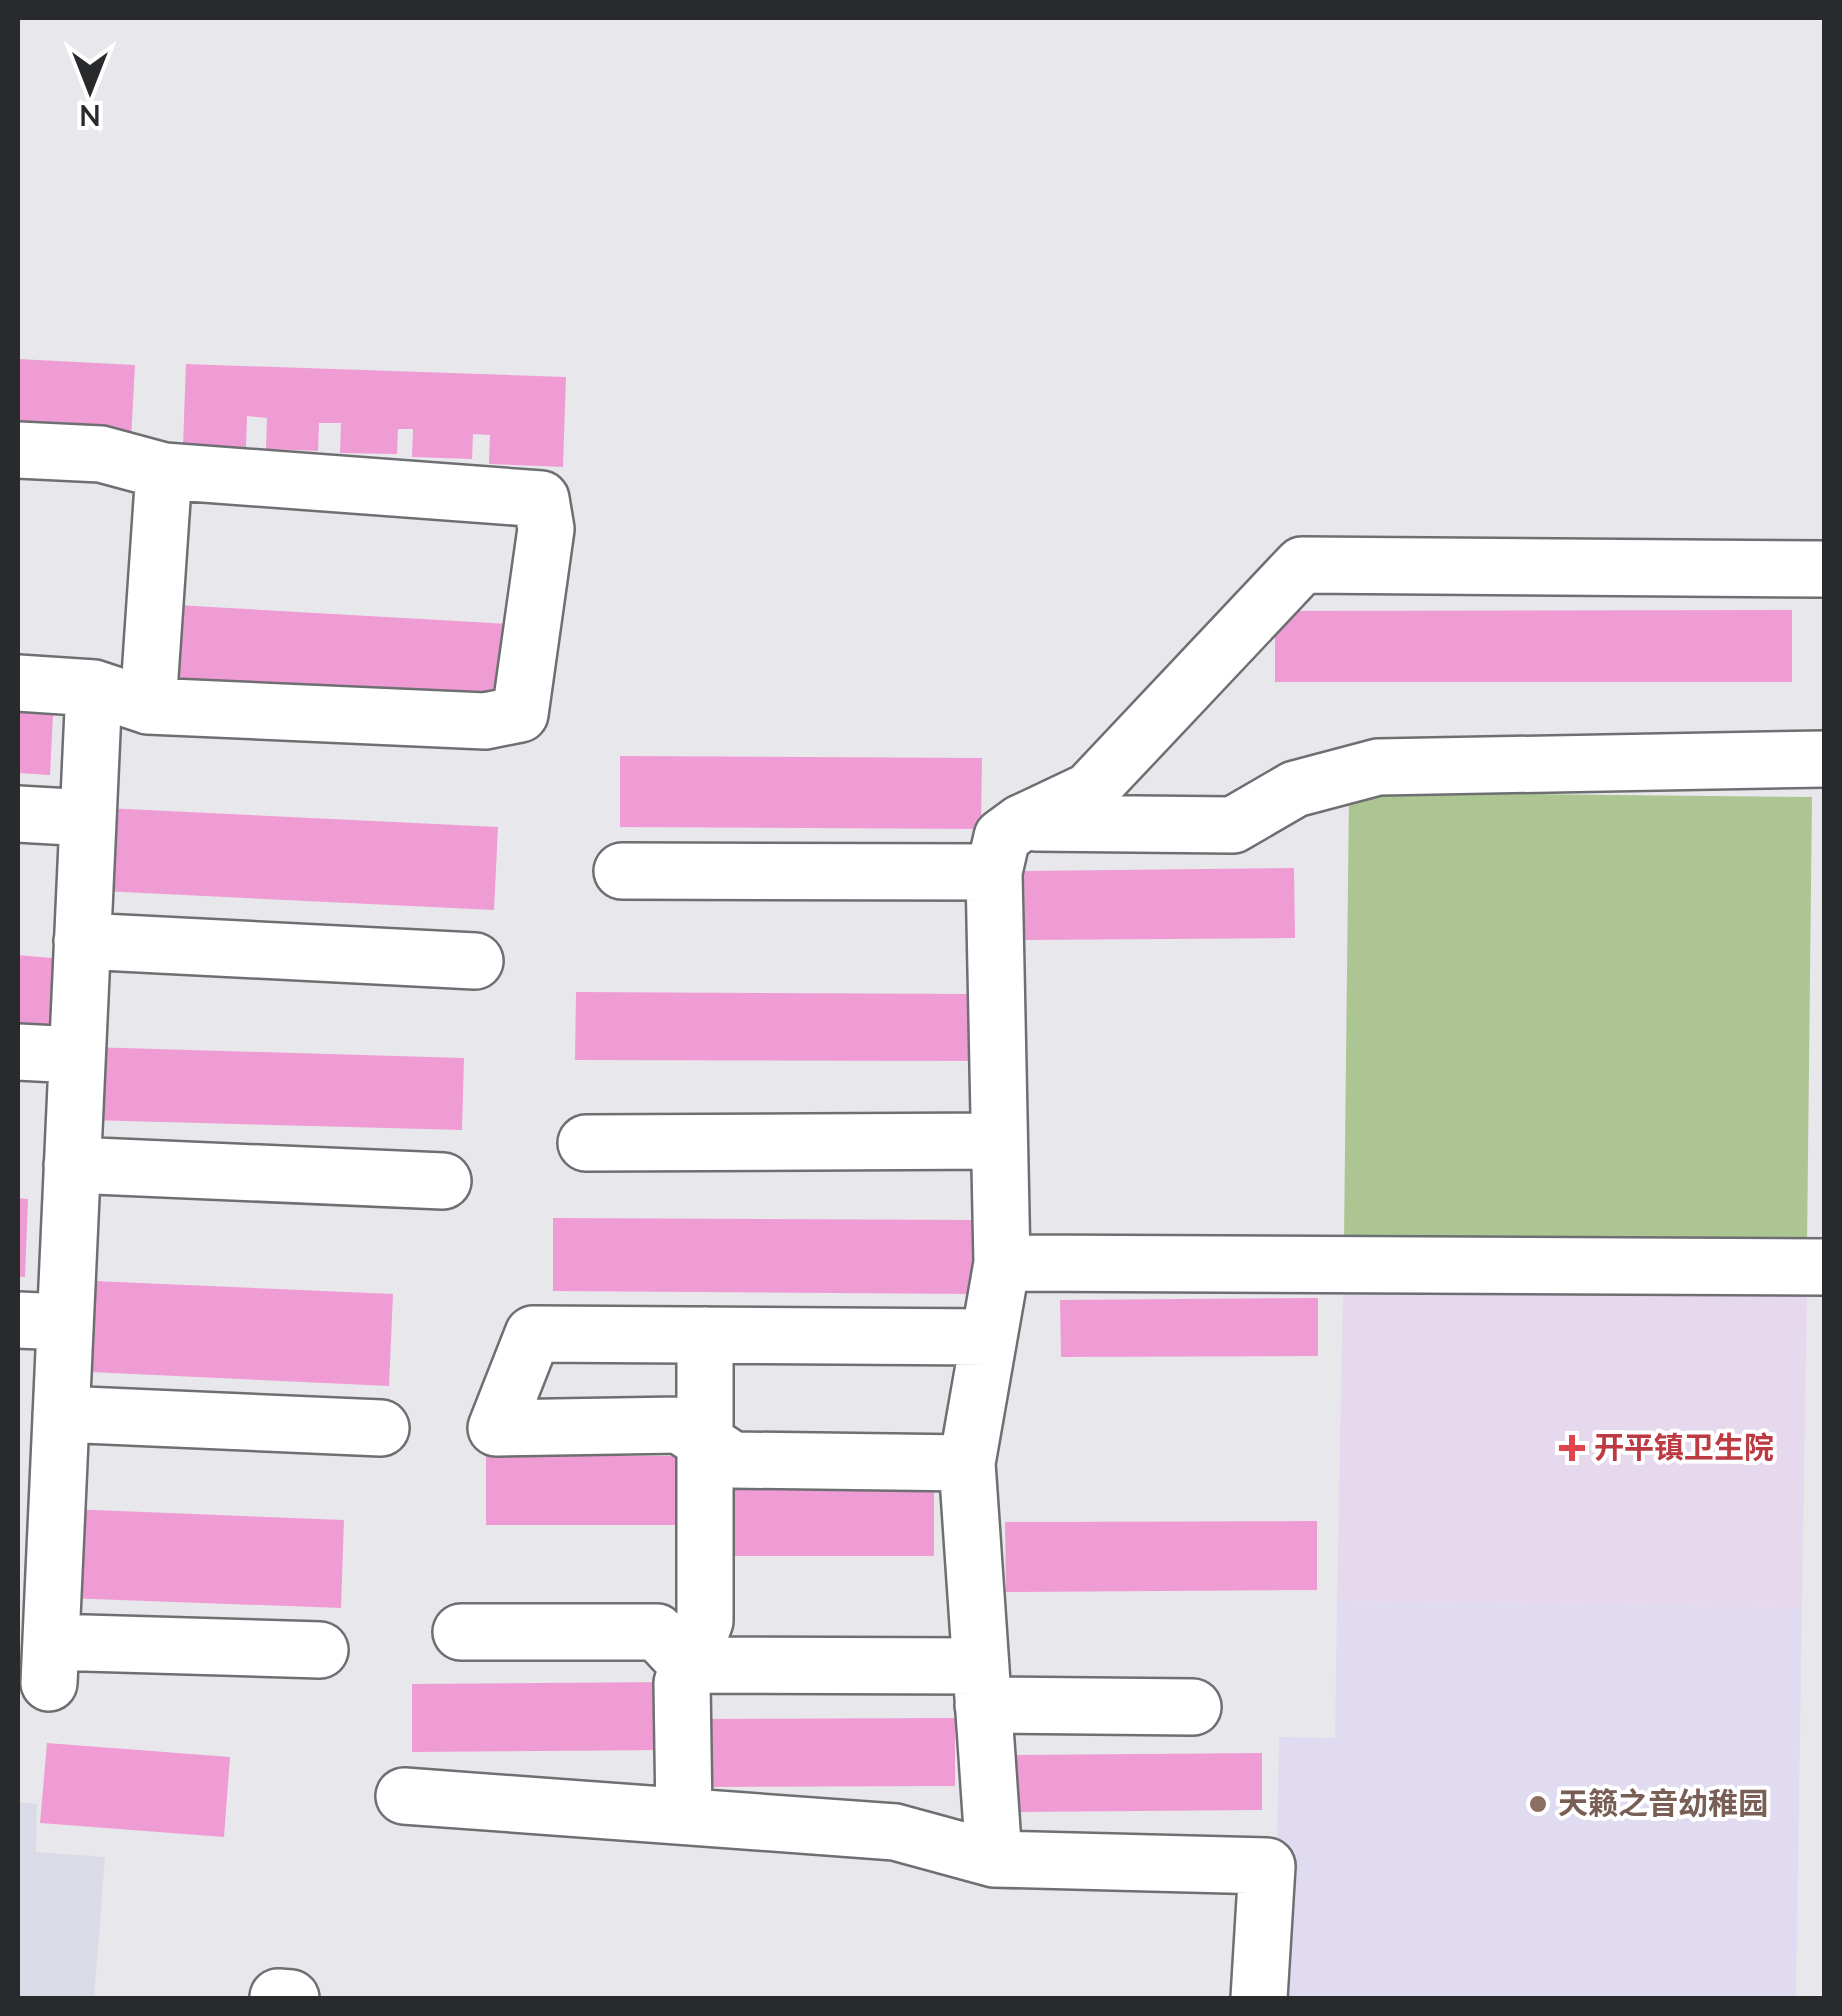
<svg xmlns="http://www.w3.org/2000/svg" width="1842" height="2016" font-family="Lato,'Noto Sans SC',sans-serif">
<rect width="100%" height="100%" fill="#e8e8ec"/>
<path fill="#dadbe6" d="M18,1802L37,1804L36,1852L105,1857L94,1998H18Z"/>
<path fill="#e1dbf1" d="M1337,1601L1802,1608L1796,1998H1274L1279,1737L1335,1738Z"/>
<path fill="#e6d9ed" d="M1343,1287L1807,1295L1802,1608L1337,1601Z"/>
<path fill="#adc592" d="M1349,792L1812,797L1807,1247L1344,1240Z"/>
<path fill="#f09cd4" d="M18,359L135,365L131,440L18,434Z
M186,364L566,377L563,467L489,464L490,435L473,434L472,459L412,457L413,429H398L397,454L340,453L341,423H319L318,451L266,449L267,418L247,416L246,447L183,445Z
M176,605L509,624L504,700L172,680Z
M1792,610V682H1275V611Z
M18,694L54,696L50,775L18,773Z
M620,756L982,758L981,829L620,827Z
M105,808L498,827L494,910L101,891Z
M1294,868L1295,938L1025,940L1024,871Z
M18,955L63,959L57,1037L18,1034Z
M576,992L987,994V1061L575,1060Z
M89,1047L464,1058L462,1130L87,1120Z
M18,1198L28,1199L25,1277H18Z
M553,1218L977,1220V1294L553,1291Z
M94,1281L393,1294L389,1386L90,1372Z
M1318,1298V1356L1061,1357L1060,1300Z
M486,1456H695V1525H486Z
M934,1488V1556H725V1489Z
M69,1509L344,1520L341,1608L65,1598Z
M1317,1521V1590L1006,1592L1005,1522Z
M669,1682V1750L412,1752V1684Z
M955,1718V1786L698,1787L697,1719Z
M47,1743L230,1757L224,1837L40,1823Z
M1262,1753V1810L1005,1812V1755Z"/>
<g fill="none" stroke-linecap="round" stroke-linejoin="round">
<g stroke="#6e6f72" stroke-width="60">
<path id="minor" d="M18,450L101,454L164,471L541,499L546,529L520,714L485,721L148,706L94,688L18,683
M148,706L164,471
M18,814L88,818
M1035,823L1233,825L1295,789L1378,767L1824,759
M622,871L994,872
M82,941L475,961
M18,1052L77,1055
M586,1143L999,1141
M72,1165L443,1181
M1002,1263L1824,1267
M18,1320L65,1322
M61,1414L381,1428
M967,1463L733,1460L679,1425L496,1428L533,1334L989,1337
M461,1632H657L688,1665L981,1666
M51,1642L320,1650
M49,1683L94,688
M983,1705L1193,1707
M404,1796L895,1832L994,1859L1267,1866L1259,1998
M684,1816L682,1683L705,1621V1335
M994,1859L967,1463L1002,1263L994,872L1002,837L1021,823L1089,791L1302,565L1824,569
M278,1997L291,1998"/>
</g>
<use href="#minor" stroke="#fff" stroke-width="55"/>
</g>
<path fill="#e0444e" stroke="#fff" stroke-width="4" d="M1567 1433h10v10h10v10h-10v10h-10v-10h-10v-10h10z"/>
<circle fill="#8d6e63" stroke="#fff" stroke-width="4" cx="1538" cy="1804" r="10"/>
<g text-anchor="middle" stroke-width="8" stroke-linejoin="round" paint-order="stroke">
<g font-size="30" font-weight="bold" fill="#be3a42" stroke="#fff" text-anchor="start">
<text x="1594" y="1458">开平镇卫生院</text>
</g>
<g font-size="30" font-weight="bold" fill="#785e54" stroke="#fff" text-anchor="start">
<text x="1558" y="1814">天籁之音幼稚园</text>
</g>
</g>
<rect width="1842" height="2016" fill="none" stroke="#292a2b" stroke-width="40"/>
<g transform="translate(90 90) rotate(180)" stroke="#ffffff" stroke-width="8" paint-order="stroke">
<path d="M0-8L18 38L0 25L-18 38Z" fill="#292a2b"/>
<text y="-15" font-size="28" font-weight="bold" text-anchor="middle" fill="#292a2b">N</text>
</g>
</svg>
